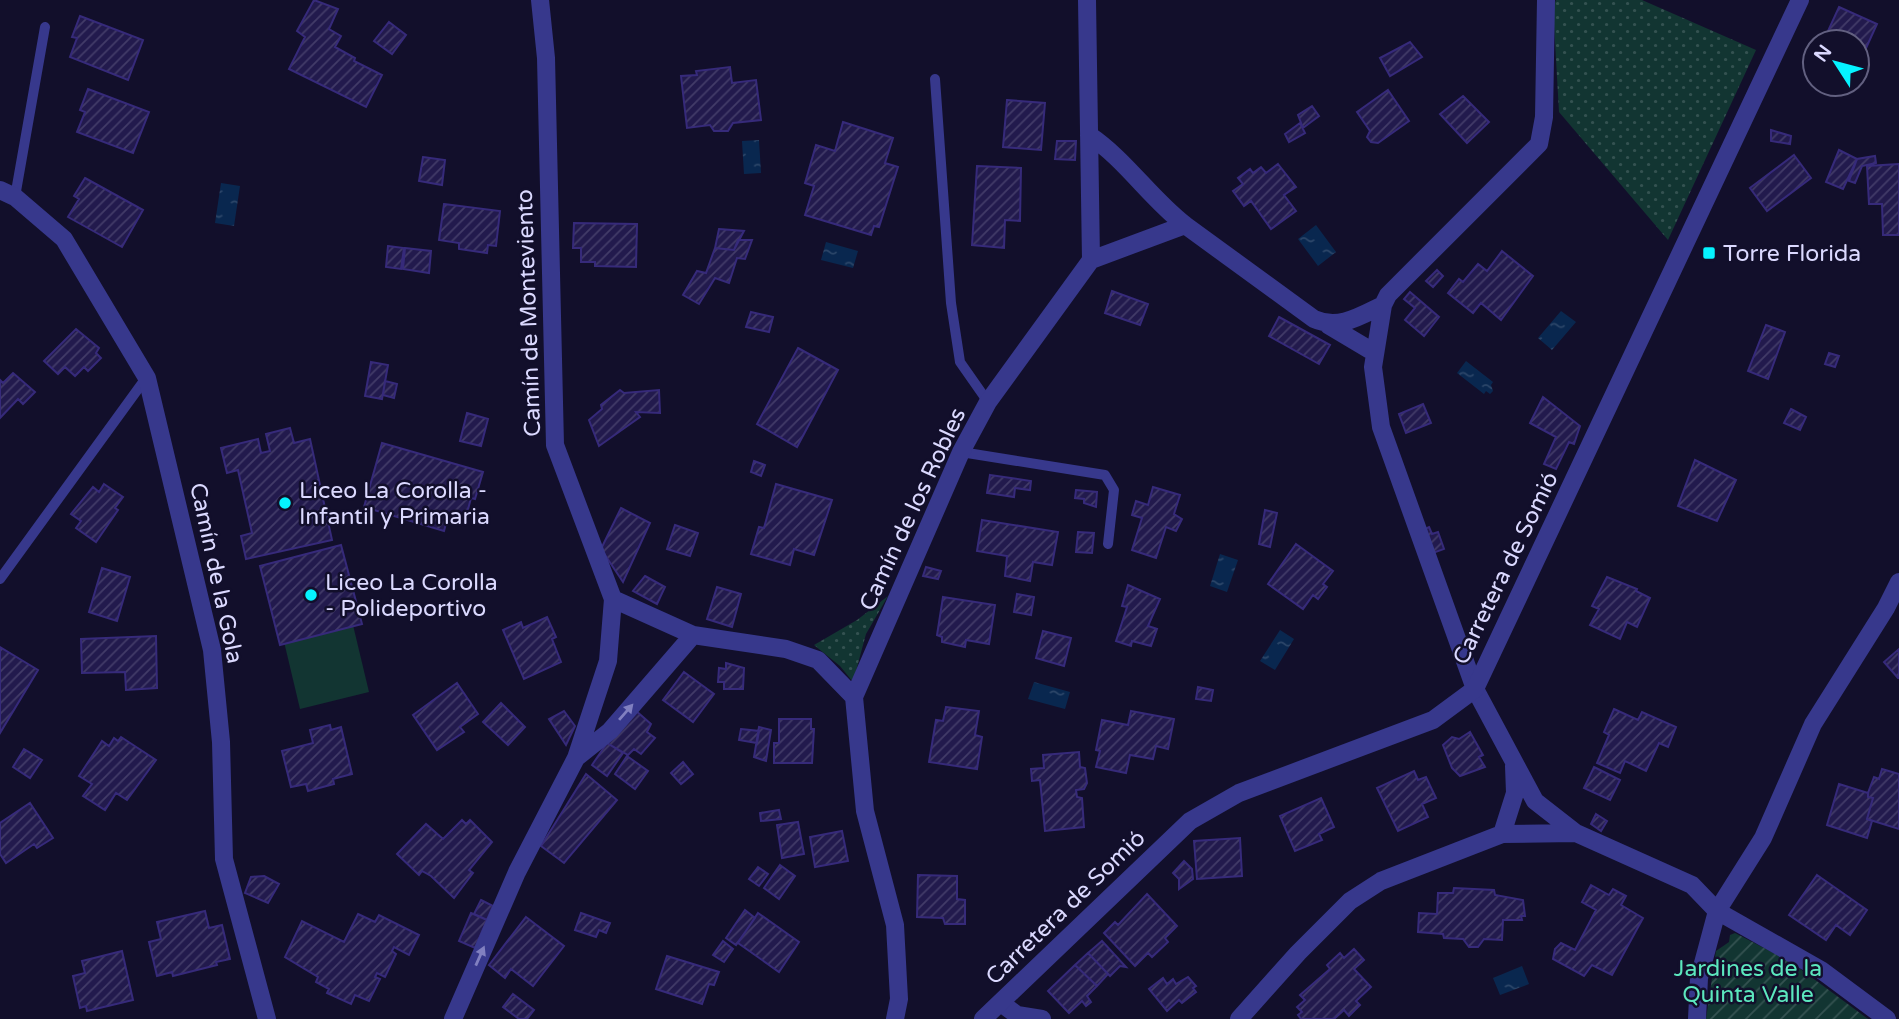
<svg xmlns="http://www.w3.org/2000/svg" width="1899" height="1019" font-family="'Varela Round',sans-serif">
<defs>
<pattern id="grass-dots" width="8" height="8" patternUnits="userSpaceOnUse" patternTransform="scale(1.75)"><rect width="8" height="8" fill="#123532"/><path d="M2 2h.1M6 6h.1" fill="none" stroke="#345251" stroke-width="1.8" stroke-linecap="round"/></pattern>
<pattern id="garden-furrows" width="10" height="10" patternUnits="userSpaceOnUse" patternTransform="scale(1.75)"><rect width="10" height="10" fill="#123532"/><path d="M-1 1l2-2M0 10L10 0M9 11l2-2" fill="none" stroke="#345251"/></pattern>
<pattern id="water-ripples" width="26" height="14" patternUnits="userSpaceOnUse" patternTransform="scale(1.75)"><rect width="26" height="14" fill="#09274f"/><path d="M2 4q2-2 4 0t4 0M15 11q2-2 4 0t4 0" fill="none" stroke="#2c4669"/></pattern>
<pattern id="building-hatch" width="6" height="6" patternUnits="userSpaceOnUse" patternTransform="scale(1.75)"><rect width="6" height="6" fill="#221a4d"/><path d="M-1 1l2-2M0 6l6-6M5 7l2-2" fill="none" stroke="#423b68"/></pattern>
</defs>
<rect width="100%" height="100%" fill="#120f2b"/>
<path fill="url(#grass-dots)" d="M1556,0H1642L1756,50L1668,240L1559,112L1553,7Z
M888,596L866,634L853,682L840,666L814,645L857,620Z"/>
<path fill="url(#garden-furrows)" d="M1735,933L1791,962L1868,1019H1706L1716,951L1729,942L1730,935Z"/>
<path fill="#123532" d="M336,554L369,692L300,709L267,570Z"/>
<path fill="url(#water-ripples)" d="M759,140L761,173L744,174L742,141Z
M221,183L240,186L234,226L215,223Z
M1316,225L1336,252L1318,266L1298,239Z
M826,242L858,251L853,268L821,260Z
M1561,311L1576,322L1552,350L1538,338Z
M1466,361L1493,382L1491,385L1493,391L1490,394L1486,391L1484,394L1457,373Z
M1220,554L1238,560L1227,592L1210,586Z
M1280,630L1294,639L1275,670L1260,661Z
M1034,682L1070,692L1065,709L1028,699Z
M1522,966L1529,984L1500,995L1493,978Z"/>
<path fill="url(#building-hatch)" stroke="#362a7a" stroke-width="2" d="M314,0L338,9L329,29L341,36L335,47L355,58L354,61L382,75L366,107L289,69L305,37L297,31Z
M1839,7L1877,24L1857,68V42H1823Z
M80,16L143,40L128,80L70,57L77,38L72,37Z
M389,22L406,35L392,54L374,41Z
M1410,42L1422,57L1390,76L1380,58Z
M730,67L732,83L756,80L761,120L733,123L728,131H714L710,125L687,128L681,76L697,75L696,71Z
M88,89L149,112L133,153L77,132L85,112L80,110Z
M1388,90L1409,121L1378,143L1371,142L1367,137L1370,131L1357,112Z
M1463,96L1489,122L1467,143L1440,114Z
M1007,100L1045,103L1041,150L1003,147Z
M1312,106L1319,116L1303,128L1298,115Z
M843,122L893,138L885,163L898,167L879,227L874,226L871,235L805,215L814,186L805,183L816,145L835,151Z
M1300,123L1305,133L1289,142L1285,134Z
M1771,130L1791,136L1790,144L1771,141Z
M1057,141H1076L1075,160L1055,159Z
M1839,150L1857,159L1843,189L1826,182Z
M1794,155L1811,178L1767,211L1750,188Z
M1875,156L1876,163L1862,166L1855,183L1849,181L1857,159Z
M423,157L445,160L442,185L419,181Z
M1278,164L1296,187L1284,195L1296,211L1271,229L1251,201L1244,206L1233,191L1243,184L1238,178L1250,169L1253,173L1261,167L1266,173Z
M1899,164V235H1883L1882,204H1869L1867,166Z
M977,166L1021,168L1020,221L1005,220L1004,248L972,245Z
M85,178L143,210L122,247L68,217L79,199L74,196Z
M444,204L500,211L496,246L488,245L487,253L459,249V243L439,240Z
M574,223L637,224L636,267L595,266V262H581V248H573Z
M719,229L744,231L734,250L715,248Z
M738,240H752L745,259L737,258L729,283L715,278L699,304L683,295L697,271L706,273L715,248L734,250Z
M388,246L404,248L401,269L386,267Z
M405,248L431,251L429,273L403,269Z
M1502,251L1533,276L1501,320L1481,303L1473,313L1448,293L1459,279L1463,282L1478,264L1487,271Z
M1437,270L1443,276L1433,287L1426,281Z
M1112,291L1148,304L1140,325L1105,313Z
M1410,292L1439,317L1424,336L1405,320L1415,308L1404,299Z
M751,312L773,317L769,332L746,327Z
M1279,317L1330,345L1319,364L1269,336Z
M1766,325L1785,332L1768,379L1748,371Z
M76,329L99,348L96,353L101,358L88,371L84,367L75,376L65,367L58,374L44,361Z
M798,348L838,370L797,447L757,424Z
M1829,353L1839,356L1835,367L1825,364Z
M371,362L388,365L382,399L365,396Z
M13,373L35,392L23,404L18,399L0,418V380L3,383Z
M385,381L397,384L394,398L383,395Z
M620,390L624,393L659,390L660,413L636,412L640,417L599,446L589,420L602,409L601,405Z
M1543,397L1580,426L1574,444L1569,442L1556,469L1544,464L1556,437L1530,423Z
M1423,404L1431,423L1406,433L1399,414Z
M1791,409L1806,417L1800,430L1784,423Z
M467,413L488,419L481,446L460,441Z
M290,428L294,443L310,439L332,540L246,559L241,536L252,533L238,470L227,473L221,448L258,439L261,453L270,451L266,434Z
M382,443L483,472L475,499L471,498L466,517L462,516L460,523L447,520L444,531L364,507Z
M1695,460L1736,480L1717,521L1678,506Z
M754,461L765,465L761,476L751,472Z
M990,475L1031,481L1030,490L1015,488L1014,497L987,493Z
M104,484L123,497L115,508L118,510L96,542L76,528L81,521L71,514L93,487L99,492Z
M776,484L832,500L814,555L794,549L790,565L751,554L759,527L764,528Z
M1153,487L1180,495L1174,514L1182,519L1176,531L1166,527L1156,558L1132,550L1142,518L1132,515L1136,501L1148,505Z
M1076,490L1097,492L1096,507L1084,503V499L1075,498Z
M621,508L650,523L623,582L601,549Z
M1265,510L1277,513L1270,547L1259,544Z
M982,520L1058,532L1052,565L1033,562L1030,581L1005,576L1007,556L977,551Z
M675,525L698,533L690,556L667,549Z
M1429,527L1432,534L1438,532L1444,549L1430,554L1421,531Z
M1078,532L1094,533L1092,553L1076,552Z
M1296,544L1333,571L1323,584L1327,587L1318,599L1313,595L1303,609L1268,584Z
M341,545L362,624L280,645L260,566Z
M926,567L941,571L938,579L923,576Z
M102,568L130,577L117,621L89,612Z
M645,576L665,587L657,604L633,591Z
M1607,577L1637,589L1636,591L1650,598L1637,627L1627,622L1620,639L1590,625L1599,609L1592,606Z
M1128,585L1160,599L1148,626L1157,629L1151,646L1132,641L1131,646L1116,641L1127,607L1122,606Z
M717,587L741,594L732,627L707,619Z
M1017,594L1034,597L1031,615L1014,612Z
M943,597L995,605L989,644L966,640L965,647L942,642V637L937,635Z
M547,617L556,637L552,639L561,662L524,679L503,630L521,622L523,628Z
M1043,631L1071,638L1064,666L1036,658Z
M156,636L157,688L126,690L125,672L82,673L81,639Z
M0,647L38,670L0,733Z
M1899,649V678H1898L1884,662Z
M726,663L744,668L743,689H724V682H718L719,668L726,669Z
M684,672L714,694L693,722L663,700Z
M457,683L478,714L460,727L464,732L437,750L413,715Z
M1198,687L1213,690L1211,701L1196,699Z
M501,703L525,727L508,745L483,722Z
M946,707L979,711L975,735L982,737L977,769L929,762L936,720L943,721Z
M1614,709L1638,720L1642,712L1676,727L1668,747L1659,743L1646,771L1625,761L1620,773L1597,763L1609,735L1604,732Z
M635,710L651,724L647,732L655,738L641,754L634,749L628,755L607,743Z
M564,711L575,726L566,745L549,719Z
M1131,711L1174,719L1168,749L1156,746L1153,759L1130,755L1126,773L1096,767L1100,751L1096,750L1102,720L1128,725Z
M779,719H811V729H814L812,763H774V743H779Z
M330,725L331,730L341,727L352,774L333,779L334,784L308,791L306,784L291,787L282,751L313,743L310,730Z
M759,727L771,730L766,761L754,757Z
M741,729L759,731L757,743L739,740Z
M1470,732L1483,755L1479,757L1485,767L1460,776L1452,768L1443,745L1452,737L1459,739Z
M121,737L156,760L127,800L116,793L105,810L83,796L92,784L79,776L102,741L109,746L114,738L118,741Z
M607,743L623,753L607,776L592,765Z
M24,749L42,760L30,778L13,767Z
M1079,752L1080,767L1085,768L1087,783L1084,789L1076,790L1077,797L1082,798L1084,827L1045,831L1040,780L1032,781L1031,769L1044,768L1043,755Z
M627,756L648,771L635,789L615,774Z
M683,762L693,774L681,784L671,773Z
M1594,767L1620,780L1610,800L1584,788Z
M1882,769L1899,774V829L1867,819L1873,798L1868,797V793L1874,777L1879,779Z
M1414,771L1418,780L1426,777L1436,798L1422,804L1428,817L1398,831L1377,788Z
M586,774L617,800L564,863L541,846Z
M1839,784L1868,793V797L1873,798L1867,819L1872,821L1867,838L1827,825Z
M1321,798L1334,827L1319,834L1322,840L1295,851L1280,816Z
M30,803L53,838L37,848L34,844L6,863L0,854V823Z
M779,810L781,819L761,821L760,813Z
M1596,814L1607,821L1601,831L1591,824Z
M462,820L466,824L470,820L492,842L469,870L473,873L454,898L431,876L422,871L419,875L397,854L426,824L443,839Z
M798,822L804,854L782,858L777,825Z
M842,831L848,861L815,867L810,837Z
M1240,838L1242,876L1197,879L1194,841Z
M1184,861L1192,869L1193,879L1179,889V879L1173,873Z
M780,865L795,876L779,899L764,888Z
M758,867L768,874L759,886L749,879Z
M918,875L957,876V899L965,900V924H945L943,918L917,917Z
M1817,875L1867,910L1850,935L1836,925L1826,940L1789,915Z
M264,876L279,884L268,903L245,893L251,877Z
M1591,885L1609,895L1613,889L1626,896L1621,905L1643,918L1612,975L1592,965L1584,976L1553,959L1555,949L1561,943L1575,950L1596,910L1582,902Z
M1454,888L1494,890L1495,895L1523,900L1525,916H1521L1522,920H1503L1502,940L1484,939L1478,947H1469L1463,939L1444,938L1443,934L1418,932L1419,913L1437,914L1438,893H1453Z
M1147,894L1177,926L1165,938L1168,942L1152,957L1148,953L1135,966L1104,933L1115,922L1118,925Z
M481,900L493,906L487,920L474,914Z
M745,910L755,918L736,945L726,938Z
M205,911L209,928L222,925L230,959L216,962L217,965L173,976L172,972L157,976L149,942L161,939L157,922Z
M471,913L487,920L475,948L459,941Z
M581,913L610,923L606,933L599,930L596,937L575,930Z
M758,913L799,942L779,972L738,943Z
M358,914L375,922L379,915L419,935L409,955L394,947L392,951L396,954L385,977L377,973L375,977L380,979L369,1001L355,995L351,1004L327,993L329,989L316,982L318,977L285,957L302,921L344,942Z
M526,917L564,946L533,986L511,969L505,978L489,965Z
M723,941L733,949L724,962L713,955Z
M1102,941L1126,967L1120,966L1110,976L1088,953Z
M1354,949L1364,960L1354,969L1371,987L1356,1001L1360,1005L1349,1016L1344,1010L1334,1019H1301L1298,1015L1302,1012L1297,1007L1305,1000L1300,995L1330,969L1327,965L1340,953L1344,958Z
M122,951L133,1000L87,1011L86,1006L80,1008L73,976L85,973L82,961Z
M1088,953L1108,974L1097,986L1075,965Z
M667,956L719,972L714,985L709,984L702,1004L656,989Z
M1075,965L1097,986L1087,996L1091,1002L1086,1006L1082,1001L1069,1013L1048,991Z
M1188,977L1196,986L1193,988L1196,992L1182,1003L1179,1000L1167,1011L1149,989L1163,978L1167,984L1173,979L1176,984Z
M513,994L534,1010L527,1019H519L503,1007Z"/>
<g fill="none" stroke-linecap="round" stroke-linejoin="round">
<path stroke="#37388c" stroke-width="10" d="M935,79L951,303L960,362L988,402
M15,197L45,27
M961,452L1105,475L1114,490L1108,544
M0,579L146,378"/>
<path stroke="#37388c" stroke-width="18" d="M540,0L546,58L555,445L613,599L693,635L786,649L818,660L854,697
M1546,0L1544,117L1539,144L1388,295L1383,305L1373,367L1381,427L1475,689L1535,801L1576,833L1692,885L1717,911L1821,970L1887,1019
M1089,135C1126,160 1150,198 1185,225
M0,190L15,197L64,239L147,378L212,650L221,742L224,859L267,1019
M1091,260L1185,225L1314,319C1339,330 1360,316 1383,305
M1328,325L1375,353
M576,758L610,731L693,635
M1502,834L1515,793L1514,766
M1001,1003L1017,1015L1042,1019
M453,1019L517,872L576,758L608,661L613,599
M895,1019L899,999L895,925L865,811L854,697L961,452L988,402L1091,260L1087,0
M1239,1019L1298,953L1350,901L1381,881L1502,834L1576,833
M1697,1019L1699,978L1717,911L1763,838L1813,724L1886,608L1899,582"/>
<path stroke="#37388c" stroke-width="18" d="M983,1019L1190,821L1239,793L1433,720L1475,689L1800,0"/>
</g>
<defs><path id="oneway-solid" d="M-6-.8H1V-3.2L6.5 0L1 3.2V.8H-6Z" transform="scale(1.75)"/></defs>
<g fill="#8180c0">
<use href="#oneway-solid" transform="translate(626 712) rotate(-49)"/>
<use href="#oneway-solid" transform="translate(480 956) rotate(-66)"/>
</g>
<g fill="#05f3ff" stroke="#120f2b" stroke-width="2.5">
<rect x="1702" y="246" width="14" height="14" rx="3.5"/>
<circle cx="285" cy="503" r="7"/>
<circle cx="311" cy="595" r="7"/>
</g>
<g text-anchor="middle" stroke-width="5" stroke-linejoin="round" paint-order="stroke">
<g font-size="23" fill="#dbd9ff" stroke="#120f2b" text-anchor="start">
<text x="1723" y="261">Torre Florida</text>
<text x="299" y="498">Liceo La Corolla -<tspan x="299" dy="26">Infantil y Primaria</tspan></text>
<text x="325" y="590">Liceo La Corolla<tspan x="325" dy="26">- Polideportivo</tspan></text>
</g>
<g font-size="23" fill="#dbd9ff" stroke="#120f2b">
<text transform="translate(528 313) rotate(-92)" y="8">Camín de Monteviento</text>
<text transform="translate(912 509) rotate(-65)" y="8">Camín de los Robles</text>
<text transform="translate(1505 568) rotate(-64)" y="8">Carretera de Somió</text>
<text transform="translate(217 573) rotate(78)" y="8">Camín de la Gola</text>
<text transform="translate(1065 907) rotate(-44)" y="8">Carretera de Somió</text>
</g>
<g font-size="23" fill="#5ce7be" stroke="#120f2b">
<text x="1748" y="976">Jardines de la<tspan x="1748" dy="26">Quinta Valle</tspan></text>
</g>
</g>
<g transform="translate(1836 63) rotate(306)"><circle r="33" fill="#120f2b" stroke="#626080" stroke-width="2"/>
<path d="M0-5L12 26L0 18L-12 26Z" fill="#05f3ff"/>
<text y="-10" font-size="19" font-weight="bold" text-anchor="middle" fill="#dbd9ff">N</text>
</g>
</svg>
